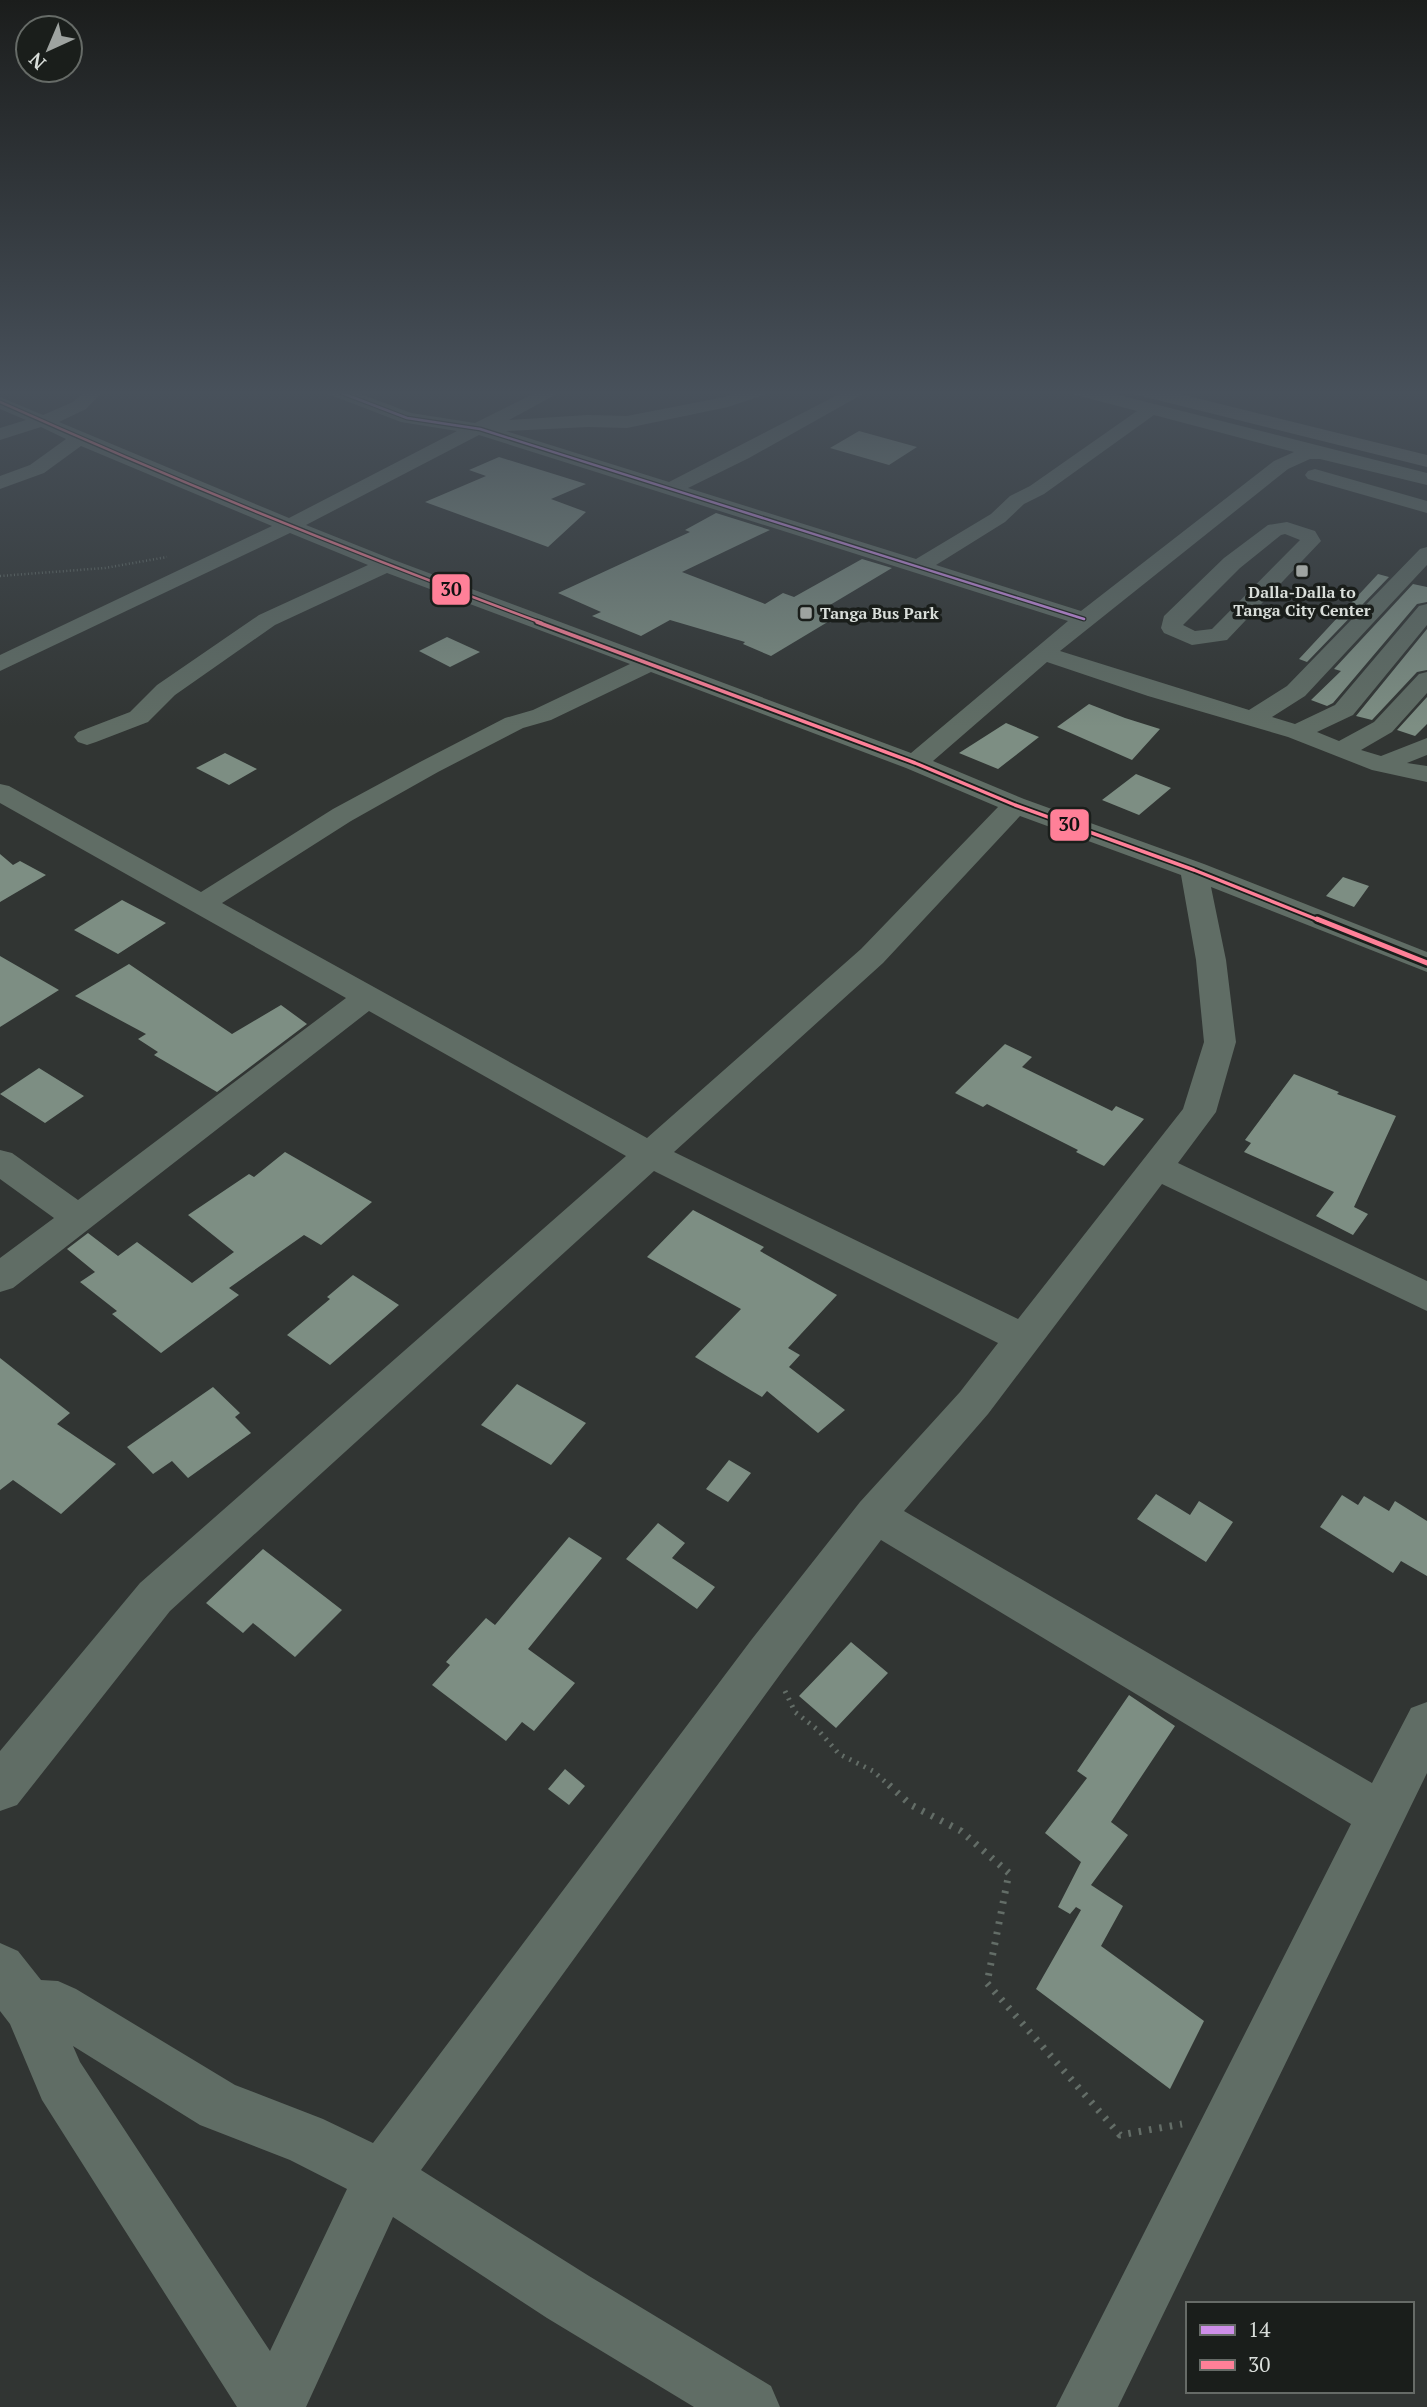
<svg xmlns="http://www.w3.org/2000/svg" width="1427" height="2407" font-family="'PT Serif',serif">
<rect width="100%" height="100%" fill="#313533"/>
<path fill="#7d8e83" d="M859,431L917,447L889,465L830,448Z
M499,457L586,484L551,499L586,512L548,547L425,502L486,476L469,470Z
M716,513L770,530L682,572L765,604L783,593L794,597L862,559L892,568L825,608L841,614L771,656L743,644L745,642L670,620L641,636L592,616L601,612L558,593L690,532L685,530Z
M1378,574L1389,577L1307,662L1299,659Z
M1413,584L1427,587V602L1417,604L1333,703L1327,706L1311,700L1341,671L1334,669Z
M1427,629V670L1417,672L1372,720L1356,716Z
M447,637L480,652L450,667L419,651Z
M1427,697V724L1415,736L1397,730Z
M1089,704L1125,718L1160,729L1132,760L1057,727Z
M1006,723L1039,737L998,769L959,753Z
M225,753L257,769L229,785L196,768Z
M1136,774L1171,788L1139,815L1102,800Z
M0,854L13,865L20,861L46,875L0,902Z
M1343,877L1369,886L1354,907L1326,896Z
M122,900L166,923L118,954L74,930Z
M0,956L59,990L0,1027Z
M129,964L232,1034L281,1005L307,1024L217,1092L154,1055L158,1052L138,1039L146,1034L75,996Z
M1005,1044L1032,1057L1022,1067L1112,1111L1116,1106L1144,1119L1104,1166L1076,1152L1078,1150L987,1104L983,1107L955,1093Z
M39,1068L84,1096L45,1123L0,1094Z
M1294,1074L1339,1092L1337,1094L1396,1116L1354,1207L1368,1214L1353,1235L1316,1216L1334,1192L1244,1152L1251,1143L1245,1140Z
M285,1152L372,1202L321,1245L304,1235L229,1288L239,1295L161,1353L112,1314L117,1311L80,1282L95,1272L67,1249L88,1233L118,1256L137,1242L192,1283L234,1252L188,1215L249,1174L254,1177Z
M693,1210L764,1247L760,1251L837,1295L788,1348L800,1355L789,1367L845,1410L818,1433L767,1391L762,1397L695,1357L741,1309L647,1257Z
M353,1275L399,1305L330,1365L287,1335L330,1299L327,1297Z
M0,1358L70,1413L57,1424L116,1464L61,1514L13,1480L0,1490Z
M517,1384L586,1423L551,1465L481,1425Z
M213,1387L240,1413L235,1417L251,1433L188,1478L172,1461L153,1474L127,1447Z
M729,1460L751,1473L728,1502L706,1489Z
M1156,1494L1190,1515L1199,1501L1233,1522L1206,1562L1137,1519Z
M1342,1495L1358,1505L1364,1496L1389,1511L1395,1501L1427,1521V1576L1401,1561L1393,1573L1320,1527Z
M658,1523L685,1543L672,1558L715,1587L697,1609L626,1559Z
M569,1537L602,1558L528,1649L575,1683L534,1731L522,1722L506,1741L432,1685L450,1665L446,1662L486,1618L495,1625Z
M263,1549L342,1610L295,1657L253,1623L243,1633L206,1603Z
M851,1642L888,1673L836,1728L799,1696Z
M1129,1695L1175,1726L1111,1822L1128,1835L1091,1885L1123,1906L1101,1946L1204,2021L1170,2089L1036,1989L1081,1910L1076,1907L1070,1914L1058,1907L1081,1862L1045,1833L1087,1778L1077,1771Z
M565,1769L585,1786L569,1805L548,1789Z"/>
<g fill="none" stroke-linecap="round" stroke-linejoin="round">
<path stroke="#636d67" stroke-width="2.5" stroke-dasharray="1 2.5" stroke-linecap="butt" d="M0,576L105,568L167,557"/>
<path stroke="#636d67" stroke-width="5" stroke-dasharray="2 6" stroke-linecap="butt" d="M785,1691L795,1712L818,1730L839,1754L873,1771L891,1787"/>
<path stroke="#636d67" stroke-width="7" stroke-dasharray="2.5 8" stroke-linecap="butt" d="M889,1785L911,1805L961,1831L1009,1873L987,1983L1120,2135L1182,2124"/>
<path fill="#606d65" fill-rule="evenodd" d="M86,390H104L86,409L59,422L289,518L457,431L401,422L328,394L325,390H350L411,413L475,423L541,390H564L509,420L588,415L627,416L724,397L744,390H770L767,394L728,407L627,428L588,427L506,431L669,482L847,390H870L749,458L688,488L916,559L991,514L1010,496L1030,486L1137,411L1072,394L1069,390H1099L1427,473V485L1320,459H1310L1288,469L1060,651L1249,710L1287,686L1420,549L1427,547V565L1305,696L1272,717L1295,724L1335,705L1419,606L1427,604V625L1353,715L1317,732L1339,741L1374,722L1419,674L1427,672V693L1392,732L1361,750L1381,756L1427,738V755L1407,763L1427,766V782L1372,770L1288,737L1148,696L1047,662L933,761L1024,799L1204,864L1427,952V972L1211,887L1226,960L1236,1042L1216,1112L1178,1163L1427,1281V1311L1162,1184L988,1414L904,1511L1372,1783L1411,1708L1427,1702V1773L1118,2407H1056L1351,1824L881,1540L784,1669L421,2170L589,2276L771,2386L780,2407H694L547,2318L393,2217L306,2407H237L42,2100L10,2024L0,2011V1943L18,1951L41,1980L58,1981L76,1989L235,2085L323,2119L373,2143L752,1639L860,1502L960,1392L998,1343L654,1171L170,1611L17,1805L0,1811V1751L140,1583L626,1156L369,1011L13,1288L0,1292V1258L54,1218L0,1179V1150L12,1153L78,1200L346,998L0,803V784L9,786L201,892L333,809L420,762L505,718L533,710L630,664L387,573L275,625L175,695L148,722L96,742L87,745L78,742L74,737L78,732L130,712L157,685L259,615L368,565L290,533L0,671V655L272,526L81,446L44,473L0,489V476L30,465L66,439L41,427L0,440V428L26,420L0,409V397L43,415L73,402ZM1154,415L1294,452L1274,461L1081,611L936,565L1005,522L1024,504L1044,494ZM479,435L1068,621L911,753L394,560L306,525ZM651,672L906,768L998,807L861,949L647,1138L222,903L351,821L438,772L523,728L551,720ZM1020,816L1181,875L1196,960L1204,1042L1183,1109L1018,1319L674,1152L883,963ZM73,2046L200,2125L290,2160L347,2189L270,2351L80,2062Z
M1315,469L1427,501V513L1308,479L1305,475L1308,471Z
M1287,522L1315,531L1321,541L1227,640L1192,645L1164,633L1161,628L1164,616L1224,558L1268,525ZM1285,534L1300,540L1212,629L1195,631L1183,625L1240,568L1281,535Z"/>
<path fill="#636c66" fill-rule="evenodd" d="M1130,390H1164L1427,455V467L1133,394Z"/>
<g stroke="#1a1e1b" stroke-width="5">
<path id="bus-1" d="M334,390L407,418L480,429L1084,619"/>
</g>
<g stroke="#1a1e1b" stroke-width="5">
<path id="bus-2-far2" d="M0,402C178,482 359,555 542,623"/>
</g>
<g stroke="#1a1e1b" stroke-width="7">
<path id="bus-2-far1" d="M537,622L915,763L1015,805L1194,870L1321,921"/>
</g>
<g stroke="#1a1e1b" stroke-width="10">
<path id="bus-2" d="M1317,919L1427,963"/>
</g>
<use href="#bus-1" stroke="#ce8fe9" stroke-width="2.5"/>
<use href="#bus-2-far2" stroke="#ff8098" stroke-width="2.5"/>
<use href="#bus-2-far1" stroke="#ff8098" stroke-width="3.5"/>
<use href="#bus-2" stroke="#ff8098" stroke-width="5"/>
</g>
<linearGradient id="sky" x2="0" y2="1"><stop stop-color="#1b1d1c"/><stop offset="0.54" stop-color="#48515b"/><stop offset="1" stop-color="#48515b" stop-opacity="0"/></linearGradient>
<rect width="1427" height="727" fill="url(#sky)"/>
<g fill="#9ea3a0" stroke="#1a1e1b" stroke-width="2.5">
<rect x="1295" y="564" width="14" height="14" rx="3.5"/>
<rect x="799" y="606" width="14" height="14" rx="3.5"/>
</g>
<g text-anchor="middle" stroke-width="7" stroke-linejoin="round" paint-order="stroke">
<g font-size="16" font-weight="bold" fill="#d9deda" stroke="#1a1e1b">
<text x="1302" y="598">Dalla-Dalla to<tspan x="1302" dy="18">Tanga City Center</tspan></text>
<text x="820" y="619" text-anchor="start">Tanga Bus Park</text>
</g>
</g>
<g stroke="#1a1e1b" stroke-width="2.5">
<rect x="431" y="573" width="40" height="33" rx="7" fill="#ff8098"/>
<rect x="1049" y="808" width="41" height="34" rx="7" fill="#ff8098"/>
</g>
<g font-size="19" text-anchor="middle" font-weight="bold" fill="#111">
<text x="451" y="596">30</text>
<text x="1069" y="831">30</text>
</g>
<rect x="1186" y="2302" width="228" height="91" fill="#1a1e1b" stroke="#666b67" stroke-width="2"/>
<rect x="1200" y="2325" width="35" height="10" fill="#ce8fe9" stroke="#666b67" stroke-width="2"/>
<text x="1248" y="2337" font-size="21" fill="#d9deda">14</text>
<rect x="1200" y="2360" width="35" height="10" fill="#ff8098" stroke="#666b67" stroke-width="2"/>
<text x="1248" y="2372" font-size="21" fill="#d9deda">30</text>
<g transform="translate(49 49) rotate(224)"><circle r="33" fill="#1a1e1b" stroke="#666b67" stroke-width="2"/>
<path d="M0-5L12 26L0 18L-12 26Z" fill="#9ea3a0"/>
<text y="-10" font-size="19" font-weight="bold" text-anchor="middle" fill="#d9deda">N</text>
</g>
</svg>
